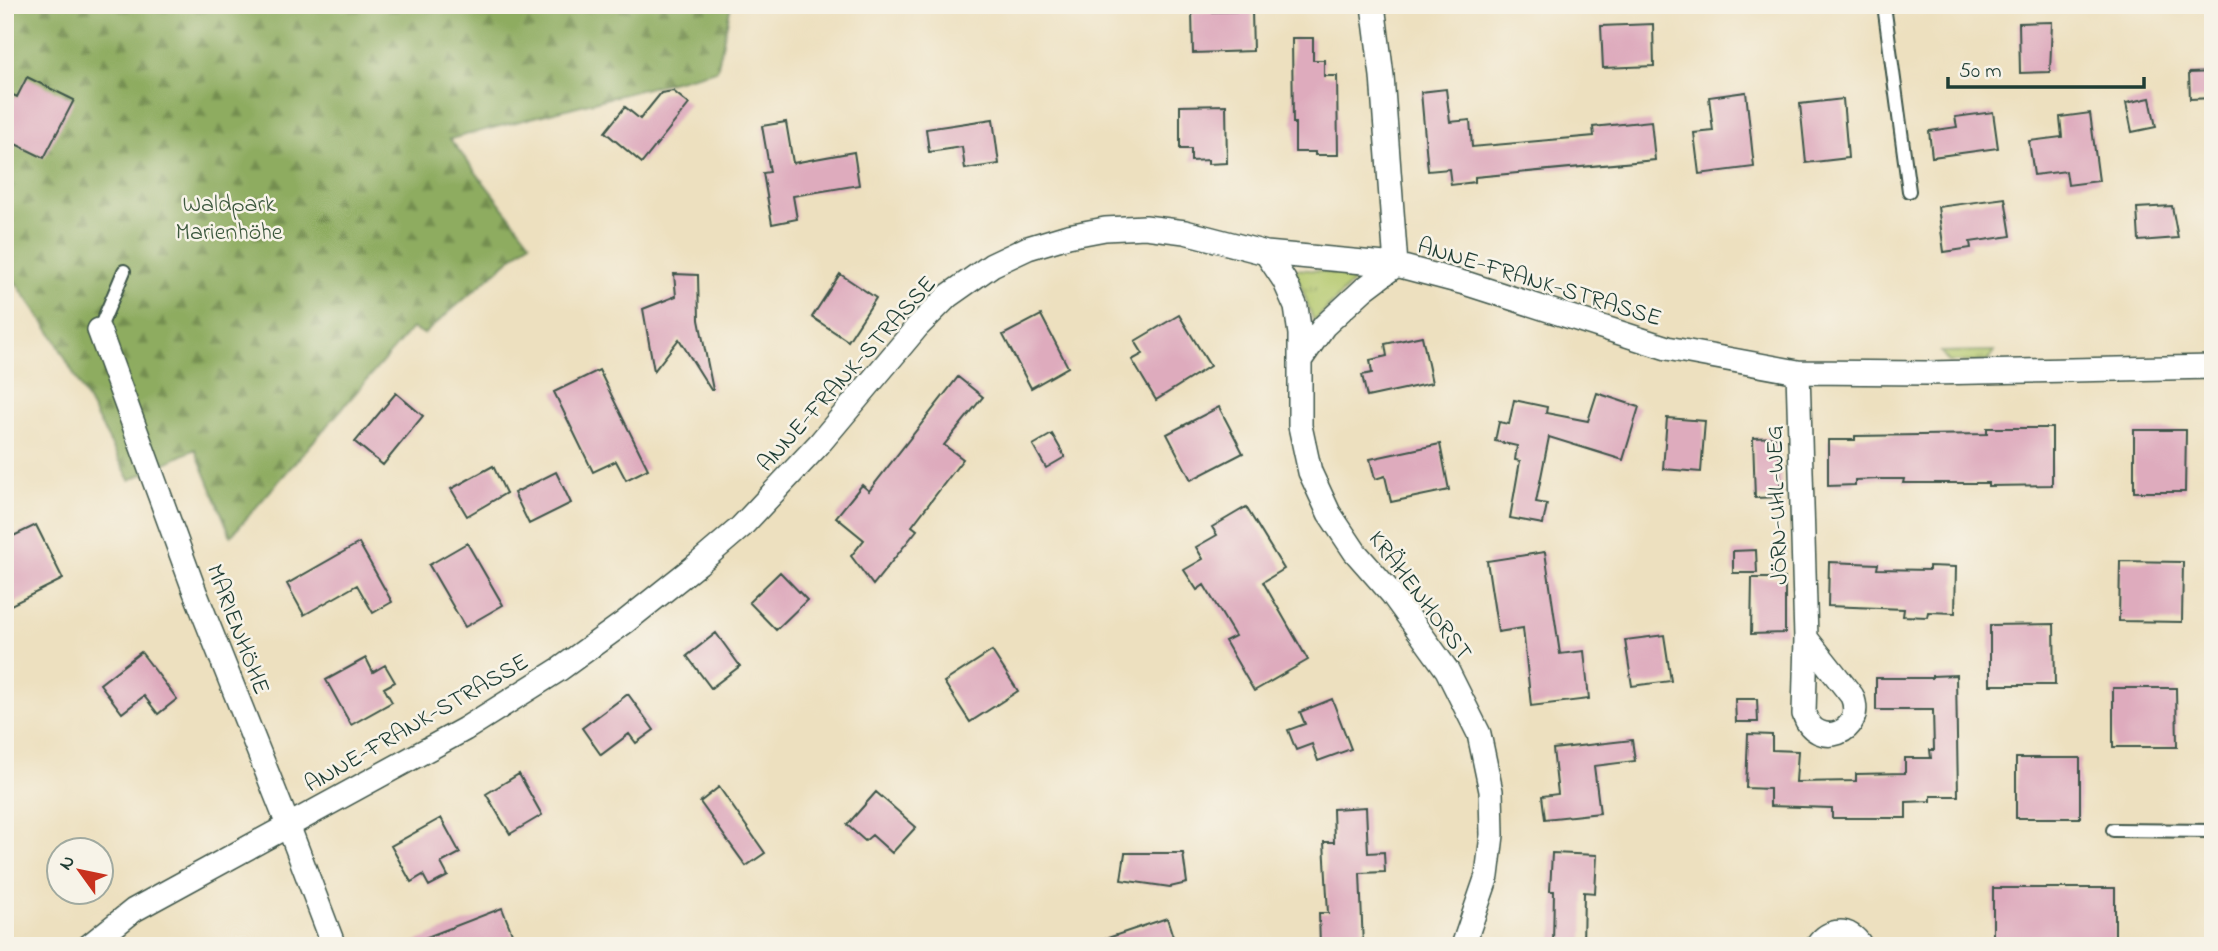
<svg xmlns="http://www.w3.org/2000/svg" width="2218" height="951" font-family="'Indie Flower',sans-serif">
<defs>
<pattern id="grass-tufts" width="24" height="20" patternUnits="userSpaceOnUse" patternTransform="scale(1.75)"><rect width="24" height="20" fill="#b3c86c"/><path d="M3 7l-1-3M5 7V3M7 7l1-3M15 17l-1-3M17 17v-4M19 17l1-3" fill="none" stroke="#91a45a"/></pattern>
<pattern id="forest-firs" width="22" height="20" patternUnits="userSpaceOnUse" patternTransform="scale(1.75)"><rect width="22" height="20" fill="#8eac60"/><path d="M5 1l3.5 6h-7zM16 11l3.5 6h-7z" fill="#738d50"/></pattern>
</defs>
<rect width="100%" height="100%" fill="#f7f3e8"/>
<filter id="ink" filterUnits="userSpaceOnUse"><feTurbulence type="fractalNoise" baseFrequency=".0143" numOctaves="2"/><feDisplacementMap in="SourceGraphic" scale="14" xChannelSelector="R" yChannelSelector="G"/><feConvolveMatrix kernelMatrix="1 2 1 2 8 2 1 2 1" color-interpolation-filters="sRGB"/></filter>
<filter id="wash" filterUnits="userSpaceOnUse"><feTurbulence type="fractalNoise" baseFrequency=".00686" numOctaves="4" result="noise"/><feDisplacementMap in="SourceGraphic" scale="28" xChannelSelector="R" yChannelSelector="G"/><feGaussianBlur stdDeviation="1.57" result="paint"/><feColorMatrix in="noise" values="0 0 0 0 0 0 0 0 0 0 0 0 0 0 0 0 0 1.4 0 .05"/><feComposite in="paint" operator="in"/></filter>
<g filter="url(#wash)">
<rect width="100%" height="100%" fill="#ede0bf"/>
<path fill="url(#grass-tufts)" stroke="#698250" stroke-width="2" d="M1295,269L1361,274L1314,322Z
M1994,351L1987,362H1949L1941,352Z"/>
<path fill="url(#forest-firs)" stroke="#56744a" stroke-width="2" d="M5,5H731L717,70L450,139L530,242L424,334L412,328L231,536L195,449L130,480L55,339L5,267Z"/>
<g id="blocks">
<path fill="#deabbd" d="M1252,11L1253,51L1193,53L1192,12Z
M2052,22L2050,72L2020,73L2019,23Z
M1653,24L1654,66L1603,68L1601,26Z
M1292,38H1313V60H1324V76H1337L1338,155H1315V152H1295V123H1293Z
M2213,72V98L2190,99L2189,73Z
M27,77L74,100L44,158L5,139V91L17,97Z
M1446,89L1450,122L1470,120L1472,147L1594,136L1593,127L1651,121L1655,160L1475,177V182L1451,185L1449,169L1428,171L1421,92Z
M673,91L689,104L642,163L605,132L625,107L640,119L661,93Z
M1746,92L1754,167L1699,174L1694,133L1713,131L1709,97Z
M2150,98L2156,127L2132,132L2126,103Z
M1843,99L1848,158L1806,163L1800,104Z
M1226,105L1227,163L1208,164V160L1191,161V149H1180V106Z
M1993,112L1998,148L1932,157L1929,131L1957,127L1955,117Z
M2090,113L2099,181L2068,185L2066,171L2034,175L2029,141L2062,137L2060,117Z
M993,119L999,164L965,169L962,147L929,152L926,129Z
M786,122L793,163L854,152L859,185L793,196L797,219L772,224L763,173L770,172L762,126Z
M2005,198L2011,236L1970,242L1971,248L1944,252L1938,207Z
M2172,206L2178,238L2139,241L2137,208Z
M674,274L698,275L699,320L713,390H711L679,339L654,371L643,309L676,296Z
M840,274L876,298L848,341L812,317Z
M1041,315L1068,367L1031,388L1003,335Z
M1179,315L1210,366L1156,400L1132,360L1143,354L1135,341Z
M1422,336L1432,383L1367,397L1362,375L1372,373L1370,360L1387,356L1385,344Z
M599,370L648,469L626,480L616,461L593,472L554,392Z
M958,377L983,397L944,445L963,459L912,526L917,530L873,585L851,556L864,540L836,517L862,485L869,491Z
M396,393L423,416L383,465L355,442Z
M1597,393L1639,407L1623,460L1549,437L1536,502L1547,504L1543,524L1510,518L1520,461L1515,460L1517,446L1495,441L1499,422L1509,424L1514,400L1547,407L1546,413L1588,421Z
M1219,407L1243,453L1191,480L1167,434Z
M1667,418L1705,421L1701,472L1663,469Z
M1987,428H2052V485L1988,486V483H1903L1904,479H1881L1855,480V485L1828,486V440H1855V436L1987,434Z
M2134,430H2186L2185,492H2134Z
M1052,434L1065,457L1046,468L1033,445Z
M1779,437L1781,497L1755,498L1753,438Z
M1440,444L1449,490L1391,502L1385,476L1375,479L1370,459Z
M493,466L506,493L467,516L451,489Z
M556,472L571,503L529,524L514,493Z
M1246,507L1284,569L1263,582L1308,660L1254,691L1225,641L1235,636L1204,585L1197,590L1184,570L1203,559L1196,547L1217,535L1212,527Z
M36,525L63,579L5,608V540Z
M359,543L392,602L373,613L357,585L304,615L287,584Z
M467,543L503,605L465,627L429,565Z
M1756,550L1757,573H1733V551Z
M1545,552L1560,654L1584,651L1589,699L1531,706L1523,628L1498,632L1487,561Z
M2120,561L2183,562L2182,622L2119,621Z
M1829,562L1878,564L1877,569L1929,570V566L1956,567L1955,613L1928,612L1927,617L1903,616L1904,609L1828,606Z
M780,572L807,600L776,630L749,602Z
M1752,578H1785V633L1751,634Z
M2054,624L2055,685H1990V625Z
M716,633L740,666L711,688L687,656Z
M1664,635L1671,681L1632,686L1625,640Z
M992,651L1018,691L970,722L944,682Z
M141,652L177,699L158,714L144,696L122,713L100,684Z
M366,658L373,672L385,665L395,682L384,688L392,702L351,725L326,680Z
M1956,675L1958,796H1931V801L1906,802V818H1832V808L1770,806V789L1746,788L1748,734L1772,735V750L1798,751L1796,782L1856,781V774L1905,773V758H1931L1930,750H1934L1933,710H1876V678H1932V676Z
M2113,688H2176L2177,747H2113Z
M628,694L654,730L636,743L629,734L601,755L582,728Z
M1332,699L1351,749L1318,761L1312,744L1296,750L1288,730L1305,724L1300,712Z
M1735,699H1757L1758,722H1736Z
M1632,740L1635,761L1594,766L1600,813L1545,819L1542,796L1558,794L1553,749Z
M2016,758H2080V818H2016Z
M519,774L542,815L510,834L486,794Z
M719,787L765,853L746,866L700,802Z
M876,792L916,827L892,853L872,835L865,841L847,825Z
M1366,807L1368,853L1384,852L1385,872L1360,873L1363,946H1320L1319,913H1328L1324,842H1334L1333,809Z
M441,818L460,853L441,863L448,876L429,886L423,875L411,882L391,846Z
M1125,853H1183L1187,883L1170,887L1121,880Z
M1552,853L1597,855L1595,893L1584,892L1583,946H1553L1554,891H1550Z
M1993,888H2115V946H1993Z
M502,908L517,946H409V944Z
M1167,918L1176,946H1097L1096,942Z"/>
</g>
</g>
<g filter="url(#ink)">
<use href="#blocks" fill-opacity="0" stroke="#3e5549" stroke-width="2"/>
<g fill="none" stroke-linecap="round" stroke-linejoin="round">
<g stroke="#3e5549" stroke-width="16">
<path id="service" d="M1884,5L1909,191
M99,330L124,271
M2113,830L2213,831"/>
</g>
<g stroke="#3e5549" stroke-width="26">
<path id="minor" d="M1373,5L1382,76L1396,265
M1266,253L1284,280L1296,307L1300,334V426L1310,472L1329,513L1355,552L1392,594L1447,670L1479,734L1491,791L1492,835L1487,876L1463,946
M99,330L195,592L288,825L334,946
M1301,359L1324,326L1364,289L1396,265
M1798,372L1806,638L1804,714C1816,751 1867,733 1852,696L1806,638
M89,946L134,910L465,729L560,669L625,622L699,563L741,527L819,444L918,326L948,296L992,265L1028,248L1068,236L1105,229L1145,227L1185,232L1266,253L1396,265L1468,284L1667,348L1798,372L1930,373L2213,367
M1817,946C1829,928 1850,927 1861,946"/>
</g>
<use href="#service" stroke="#fff" stroke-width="12"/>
<use href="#minor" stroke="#fff" stroke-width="23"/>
</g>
</g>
<g text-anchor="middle" stroke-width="5" stroke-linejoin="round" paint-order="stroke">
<g font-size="24" fill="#3d593f" stroke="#f7f3e8">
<text x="229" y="211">Waldpark<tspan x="229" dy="28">Marienhöhe</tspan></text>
</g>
<g font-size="24" fill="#1f3d34" stroke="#f7f3e8">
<text transform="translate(1540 281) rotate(17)" y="8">ANNE-FRANK-STRASSE</text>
<text transform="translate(846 373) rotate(-48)" y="8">ANNE-FRANK-STRASSE</text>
<text transform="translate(1776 505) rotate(-92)" y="8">JÖRN-UHL-WEG</text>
<text transform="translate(1421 595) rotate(53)" y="8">KRÄHENHORST</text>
<text transform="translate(239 629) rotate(69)" y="8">MARIENHÖHE</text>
<text transform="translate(416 722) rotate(-30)" y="8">ANNE-FRANK-STRASSE</text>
</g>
</g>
<rect width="2218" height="951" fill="none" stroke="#f7f3e8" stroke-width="28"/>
<g transform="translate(80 871) rotate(303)"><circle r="33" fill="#f7f3e8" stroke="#a1aaa0" stroke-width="2"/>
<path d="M0-5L12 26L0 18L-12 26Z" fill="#c8321e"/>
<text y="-10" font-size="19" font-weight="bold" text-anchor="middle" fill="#1f3d34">N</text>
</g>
<path d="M1948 77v10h196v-10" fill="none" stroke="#1f3d34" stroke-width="3.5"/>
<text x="1959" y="77" font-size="21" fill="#1f3d34" stroke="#f7f3e8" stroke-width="5" paint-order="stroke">50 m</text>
</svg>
